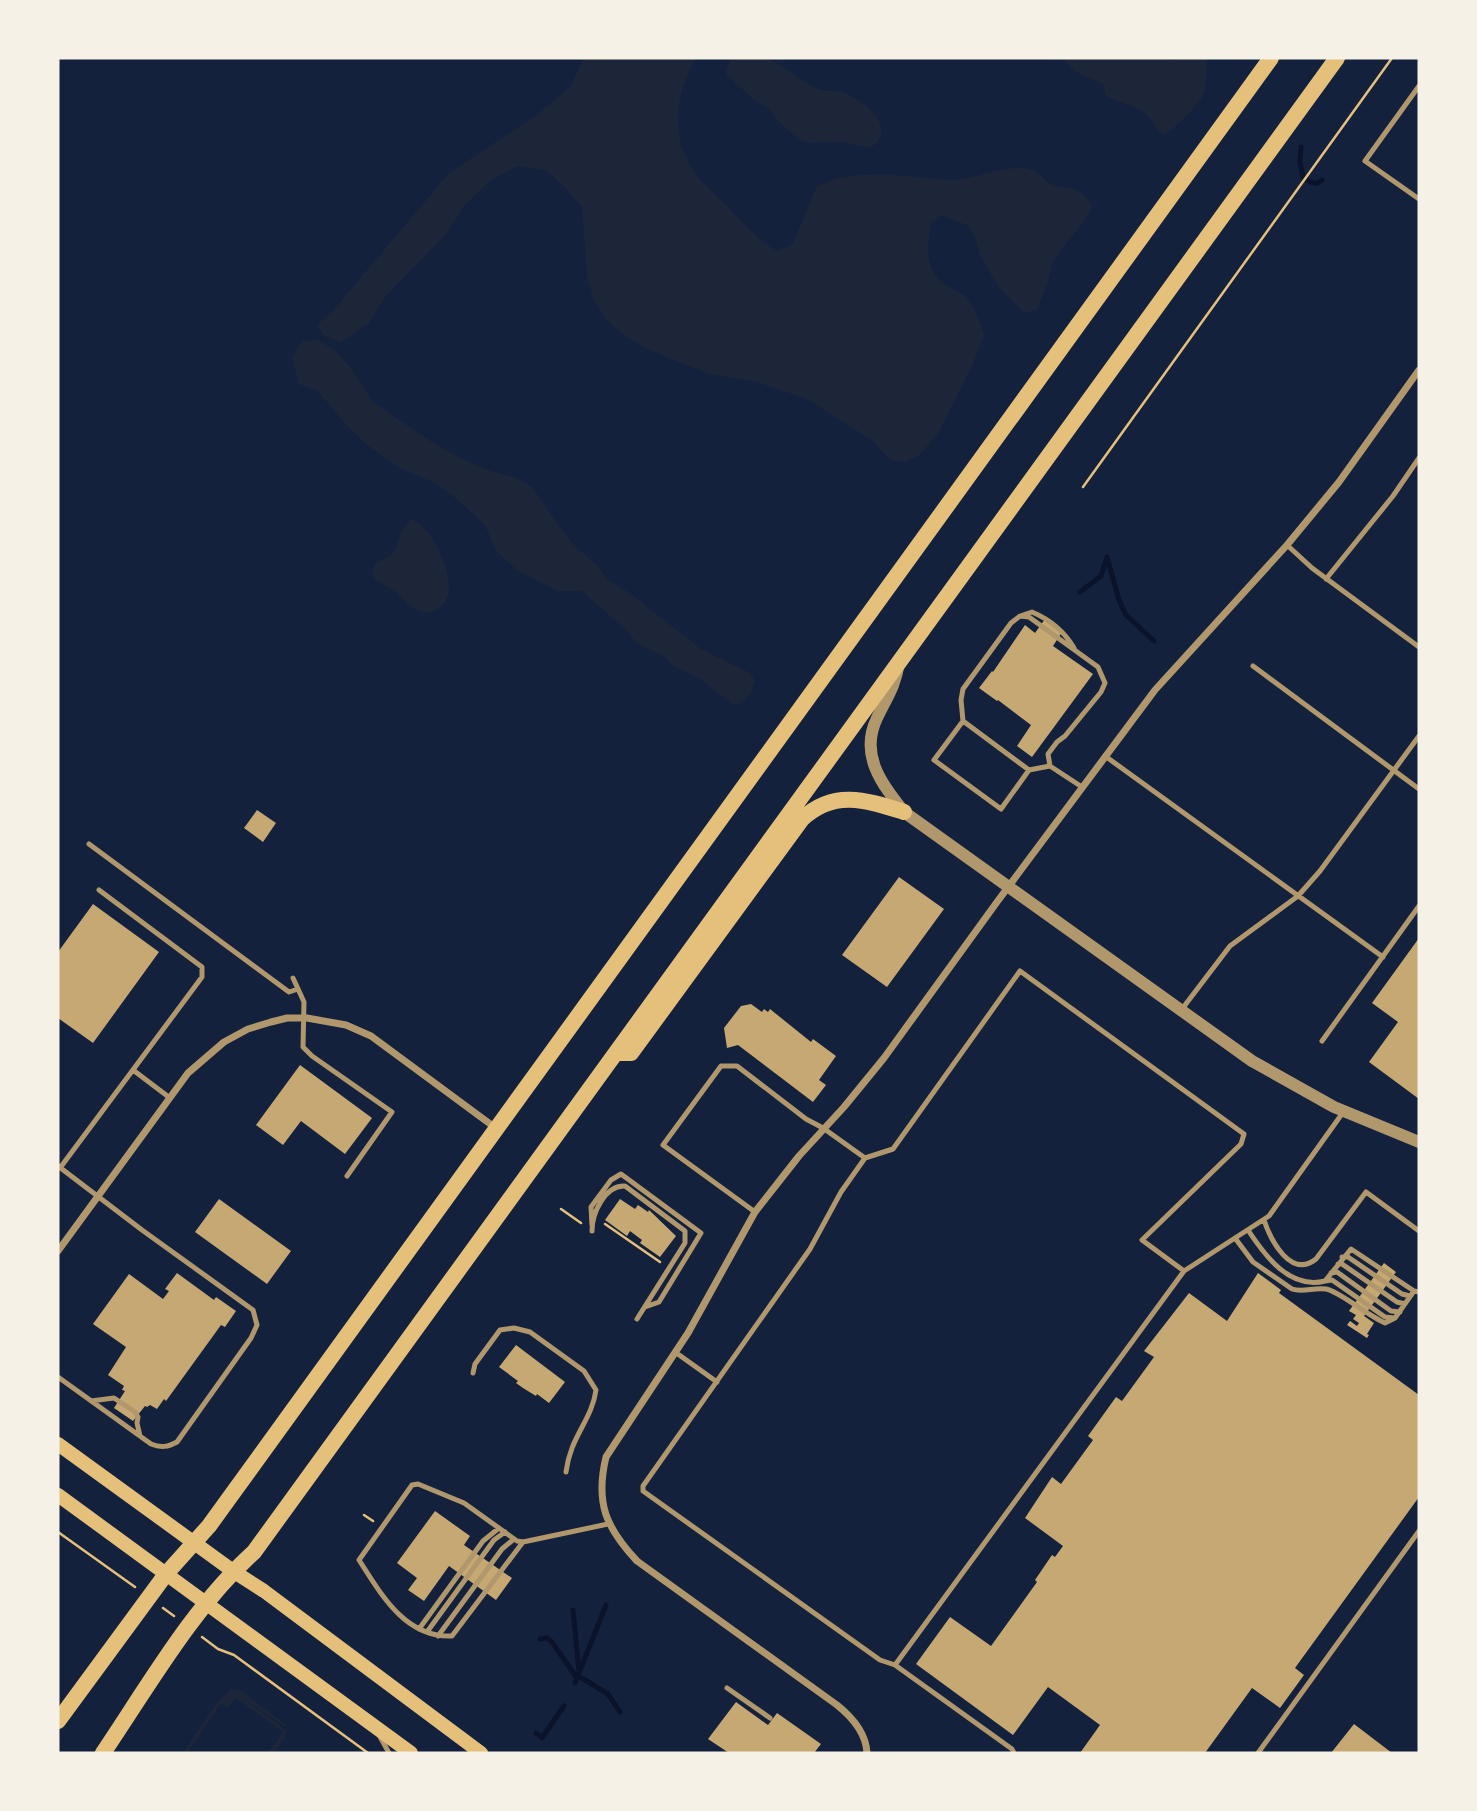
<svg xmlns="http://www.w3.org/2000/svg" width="1477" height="1811" font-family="'Varela Round',sans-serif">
<rect width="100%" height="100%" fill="#14213d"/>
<path fill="#1d2539" d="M584,58H696C676,93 670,130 691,167C698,180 713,192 724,203C741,221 756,238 777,251L792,245L817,186C852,169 891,175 928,178C937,179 946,180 955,180C980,178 1005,164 1029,169C1039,171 1043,180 1051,184C1068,192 1078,182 1092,205L1089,214L1053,261L1048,281L1037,310L1024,313L998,286L980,256L976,240L969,226L941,215L931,223C927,246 924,269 944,284C950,288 958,291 964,295C974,304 980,322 984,334L973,364L939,432L920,455L905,462L892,460L882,452L873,441L807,399L757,382L709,374L651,351L626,336L605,319L593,298L587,275L582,207L562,184L545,170L517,166L490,181L463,207L448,232L386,296L369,323L341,342L325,336L317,325L335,308L449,173L535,116L570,87Z
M733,58C742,58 756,55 765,58C782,63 806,86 821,90C828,92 835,90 842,92C864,100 900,128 870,148L842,142L810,143L799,140L778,121L767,107L755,101L727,75L726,68Z
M1023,58H1159C1173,62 1192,58 1207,58C1206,68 1207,83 1204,93C1200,104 1174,130 1163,135C1156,130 1155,122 1149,117C1137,106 1120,103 1106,96L1103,84L1076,72L1064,60Z
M318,340L334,350L350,367L373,402L405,424L433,443L461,458L484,469L518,478L533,488L561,529L577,548L596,564L608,580L627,591L701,649L750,673L755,681L752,691L745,700L740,704H732L700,679L672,665L665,657L636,643L628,632L582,591H557L517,570L496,551L485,525L451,494L433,482L401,469L366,444L345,424L318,391L299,384L292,357L302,341Z
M412,519C432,527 456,577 447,598C444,605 437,610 431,613C405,609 411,604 393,590C382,581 365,581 377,561C400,558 395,541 404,527C406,524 409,522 412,519Z
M230,1690H240L285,1724V1727L236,1693L286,1730L285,1737L274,1753H268L283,1732L236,1698L228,1708L222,1705L223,1701L187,1753H183L216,1704Z"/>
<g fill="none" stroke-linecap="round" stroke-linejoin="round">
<path stroke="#0b132b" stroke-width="5" d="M1301,147L1300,162L1303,177C1309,182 1315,186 1322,180
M1107,557L1119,600L1126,615L1154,641
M1080,592L1101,576L1107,557
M573,1610L579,1672
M540,1639L547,1638L552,1642L577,1678L580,1677L608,1694L620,1712
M575,1683L606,1605
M536,1733L542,1738L564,1706"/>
</g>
<path fill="#c6a872" d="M1045,619L1062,632L1053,646L1093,674L1032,757L1017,746L1031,725L998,700L997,701L979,688L992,671L993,672L1025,625L1035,633Z
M257,810L276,823L263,842L244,828Z
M899,877L944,909L887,987L842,955Z
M93,904L159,952L93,1043L58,1018V952Z
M1419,938V1099L1369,1062L1398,1022L1372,1003Z
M751,1004L762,1012L764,1009L768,1012L770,1009L811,1042L813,1039L836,1056L819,1080L826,1085L813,1102L738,1045L727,1048L724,1028L741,1006Z
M300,1065L372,1118L345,1154L301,1121L283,1145L256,1125Z
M219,1199L291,1251L267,1284L195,1232Z
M620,1199L635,1209L638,1205L648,1212L649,1210L676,1236L660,1257L640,1243L642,1240L630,1231L627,1236L605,1220Z
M1384,1263L1396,1272L1364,1316L1374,1323L1367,1334L1369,1335L1367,1338L1347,1325L1350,1321L1357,1326L1359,1323L1353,1319L1356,1315L1349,1311Z
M177,1273L214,1300L216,1297L236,1311L225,1327L221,1325L166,1401L164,1399L157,1409L150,1405L147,1407L145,1406L133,1421L114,1408L125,1391L122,1390L124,1386L108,1375L126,1347L93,1324L129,1274L163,1299L169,1291L165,1289Z
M1258,1273L1281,1290L1279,1293L1419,1395V1497L1295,1668L1304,1675L1280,1708L1252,1688L1205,1753H1080L1100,1725L1048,1687L1013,1735L916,1664L950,1617L991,1646L1037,1582L1035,1580L1052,1555L1055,1557L1063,1546L1025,1518L1052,1477L1061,1484L1093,1440L1088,1436L1116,1397L1122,1401L1154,1357L1144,1351L1189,1293L1227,1321Z
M516,1345L565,1382L549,1403L537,1394L536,1396L523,1388L516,1383L518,1381L499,1367Z
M435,1511L470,1536L464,1545L512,1578L496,1600L449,1566L424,1601L408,1590L417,1578L397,1563Z
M736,1702L768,1725L777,1713L821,1744L814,1753H729L708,1739Z
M1354,1724L1392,1753H1331Z"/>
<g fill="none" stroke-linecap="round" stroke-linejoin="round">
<path stroke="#e5c07b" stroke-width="2.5" d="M1083,487L1392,58
M561,1209L581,1223
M605,1224L660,1262
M364,1515L373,1521
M58,1532L135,1587
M163,1608L174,1616
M202,1637L218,1649L234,1655L368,1753"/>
<path stroke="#b1986c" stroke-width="5" d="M1419,86L1365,161L1419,199
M1287,545L1312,568L1419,647
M1326,579L1393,496L1419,458
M1023,615L1032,612C1051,620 1064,631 1074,648
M1253,666L1419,789
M963,721L961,700L963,689L1011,623L1020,616L1029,617L1098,667L1105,683L1101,692L1065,736L1057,742L1048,754L1050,766
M1105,756L1383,957
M1029,770L963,721L934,760L1001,809L1029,770L1050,766L1082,787
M89,844L289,992L298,989
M293,978L304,1002L303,1047L312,1056L392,1112L347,1176
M1182,1009L1230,946L1298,896L1320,871L1419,736
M1322,1041L1419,906
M133,1070L170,1098
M865,1158L893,1149L1020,971L1244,1134L1241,1144L1142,1240L1184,1271
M58,1166L142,1230L253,1310L257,1325L251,1338L177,1442C168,1447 161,1448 151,1444L58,1377
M60,1168L202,977V967L99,890
M755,1212L663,1145L721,1066H737L806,1119L823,1128L865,1158L841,1192L810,1249L643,1486V1491L880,1660L895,1665L1184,1271L1269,1216L1344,1111
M1264,1220C1271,1241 1291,1279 1316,1259L1366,1192L1419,1231
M592,1225L591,1207L611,1180L621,1174L701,1233L659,1302L645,1307
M1248,1230C1265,1256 1290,1290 1325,1281L1351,1249L1414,1291
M592,1231C592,1213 605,1185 625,1186L685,1231V1243L637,1319
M1235,1238L1253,1262L1292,1289C1303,1293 1314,1287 1326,1289C1339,1291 1368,1316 1385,1323L1395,1318L1414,1291L1419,1292
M1342,1257H1348L1402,1294L1410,1296
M1338,1264H1342L1397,1302L1405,1304
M1331,1273L1337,1272L1391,1311L1400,1312
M1325,1281L1332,1280L1385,1317L1394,1318
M675,1352L717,1382
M473,1373L475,1364L500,1330L514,1328L530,1332L584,1371L596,1390C592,1420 570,1437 566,1472
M91,1401L114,1398L135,1412L138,1417L137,1423L140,1436
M523,1542L452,1636C405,1638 381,1594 359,1560L412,1485L418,1484L464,1503L517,1541L523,1542L608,1524
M419,1629L483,1541L499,1528
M427,1632L494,1540L505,1532
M438,1636L502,1549L514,1539
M895,1665L1012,1749L1014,1753
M727,1688L770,1718
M378,1733L389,1753
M1258,1753L1419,1531"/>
<path stroke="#b1986c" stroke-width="7" d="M58,1251L188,1073L224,1042L248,1029L271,1022L287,1018H307L346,1025L371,1036L497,1129
M867,1753C866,1733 852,1717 837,1705L637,1561C606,1528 595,1503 606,1457L688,1333L755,1212L799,1156L844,1107L884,1058L997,902L1155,690L1287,545L1339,482L1419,370"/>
<path stroke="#b1986c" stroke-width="12" d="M899,663C895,687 887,697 877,718C859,755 882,784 904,812L1252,1061L1334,1107L1419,1142"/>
<path stroke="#e5c07b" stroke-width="14" d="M58,1444L233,1571L264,1591L481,1753
M58,1495L411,1753"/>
<path stroke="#e5c07b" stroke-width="16" d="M616,1053H631L802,819C834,789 866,800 904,812
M58,1721L166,1574L209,1526L1271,58
M103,1753C149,1685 193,1607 254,1552L1337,58"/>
</g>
<rect width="1477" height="1811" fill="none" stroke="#f6f1e7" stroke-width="119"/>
</svg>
